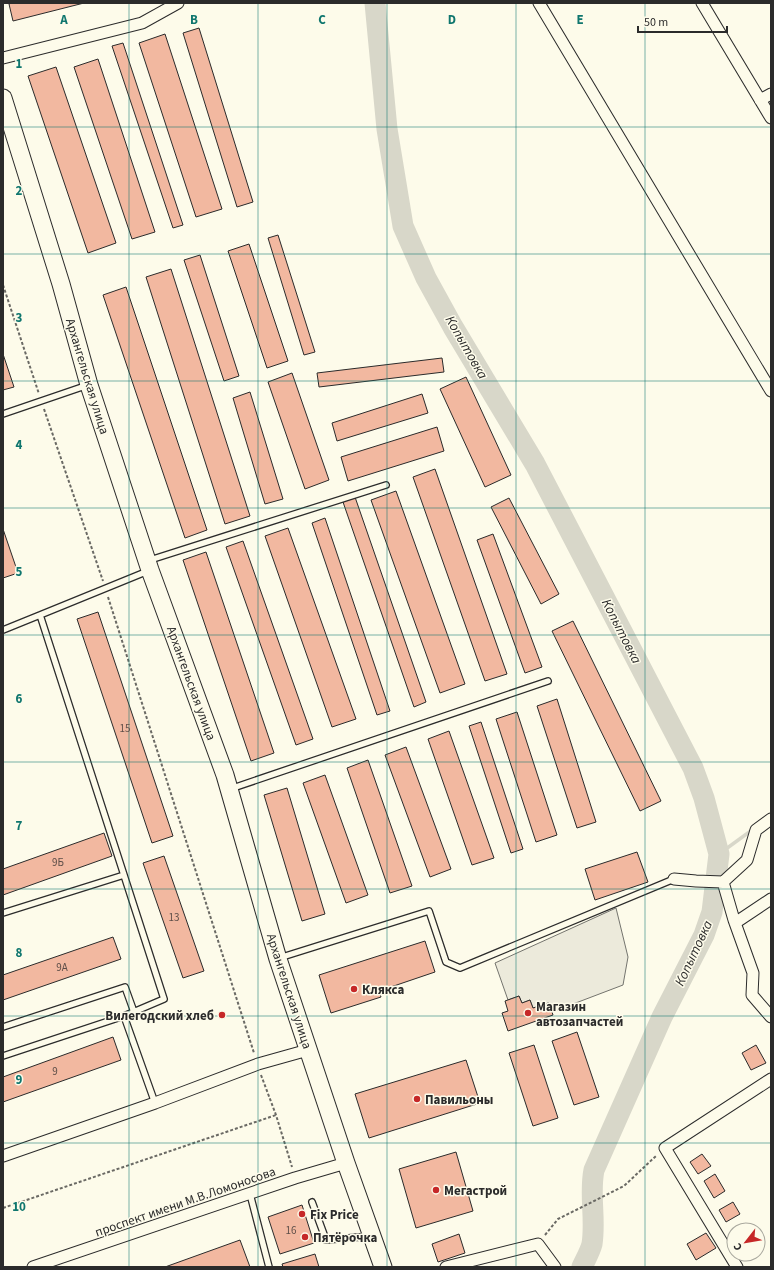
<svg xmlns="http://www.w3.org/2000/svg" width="774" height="1270" font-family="'Source Sans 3',sans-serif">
<rect width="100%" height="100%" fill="#fdfbea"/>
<path fill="#eceadb" stroke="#74746e" d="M616,908L628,957L623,985L552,1012L548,1003L533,1008L530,1000L522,1003L519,996L508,1000L495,963Z"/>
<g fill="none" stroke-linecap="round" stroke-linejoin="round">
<path stroke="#d8d7c9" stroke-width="3.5" d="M719,854L752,830"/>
<path stroke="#d8d7c9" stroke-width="21" d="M375,3L387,129L403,226L426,278L453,327L535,464L693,768L704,798L719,854L712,912L704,935L662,1017L594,1170C589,1194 596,1219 592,1244C590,1252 585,1260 582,1267"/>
</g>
<path fill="#f2b8a0" stroke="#2b2b2b" d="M12,3H84L13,21L9,4Z
M199,28L253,202L237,207L183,33Z
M165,34L222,209L196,217L139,43Z
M123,43L183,225L173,228L112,46Z
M98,59L155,232L132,239L74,67Z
M56,67L116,243L88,253L28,76Z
M278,235L315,352L304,355L268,238Z
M249,244L288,361L267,368L228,251Z
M200,255L239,376L224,381L184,260Z
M171,269L250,516L225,524L146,277Z
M126,287L207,530L185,538L103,295Z
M3,354L14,387L3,390Z
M442,358L444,372L319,387L317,373Z
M292,373L329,480L305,489L268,382Z
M466,377L511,475L485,487L440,389Z
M250,392L283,499L265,504L233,398Z
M422,394L428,413L337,441L332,423Z
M437,427L444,451L348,481L341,457Z
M435,469L507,674L485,681L413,477Z
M396,491L465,684L440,693L371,500Z
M355,497L426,702L414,707L343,502Z
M509,498L559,594L541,604L491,507Z
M325,518L390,711L377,715L312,523Z
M288,528L356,719L332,727L265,536Z
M3,529L18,573L3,578Z
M493,534L542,667L525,673L477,540Z
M243,541L313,739L296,745L226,547Z
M206,552L274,753L251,761L183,560Z
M98,612L173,836L152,843L77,619Z
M573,621L661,801L640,811L552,631Z
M557,699L596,822L577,828L537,706Z
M517,712L557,835L536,842L496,719Z
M481,722L523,849L511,853L469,726Z
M449,731L494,858L472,865L428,739Z
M406,747L451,869L430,877L385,755Z
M368,760L412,886L390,893L347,768Z
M325,775L368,895L346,903L303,783Z
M287,788L325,914L302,921L264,795Z
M104,833L112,856L3,895V869Z
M637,852L648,882L595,900L585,869Z
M164,856L204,971L183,978L143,863Z
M113,937L121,959L3,1000V975Z
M425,941L435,972L379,991L381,997L331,1013L319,975Z
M519,996L522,1003L530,1000L533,1008L549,1003L553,1015L508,1031L502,1013L508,1011L505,1001Z
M577,1032L599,1097L574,1105L552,1041Z
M113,1037L121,1060L3,1102V1077Z
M534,1045L558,1118L533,1126L509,1053Z
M756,1045L766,1063L751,1070L742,1053Z
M466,1060L480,1103L369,1138L355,1094Z
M456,1152L473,1211L416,1228L399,1169Z
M702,1154L711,1166L698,1174L690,1162Z
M715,1174L725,1191L714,1198L704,1181Z
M733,1202L740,1214L726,1222L719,1210Z
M302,1205L314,1243L280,1254L268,1217Z
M706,1233L716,1248L696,1260L687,1244Z
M459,1234L465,1253L438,1262L432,1244Z
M240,1240L250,1267H165Z
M315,1254L319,1267H283L282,1264Z"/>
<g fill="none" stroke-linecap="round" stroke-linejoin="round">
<g stroke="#2b2b2b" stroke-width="8">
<path id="service" d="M3,414L88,385
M150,560L386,485
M148,571L40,615L164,999L124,1016L155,1103
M3,630L40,615
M230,789L548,681
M3,913L124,875
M279,958L429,911L446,962L460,968L674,879
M3,1027L125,987L134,1012
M3,1056L124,1016
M250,1194L269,1267
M312,1202L326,1240L371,1236"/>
</g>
<g stroke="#2b2b2b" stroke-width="13">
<path id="minor" d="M539,3L771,391
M702,3L771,118
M3,58L142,23L178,3
M760,100L771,94
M771,819L756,830L747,860L723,882L734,920L753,973L752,995L771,1017
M674,879L696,881L723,882
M735,923L771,899
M3,1156L155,1103L258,1064L308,1050
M33,1267L295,1178L346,1163
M446,1267L538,1244L555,1267
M737,1267L665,1148L771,1079"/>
</g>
<g stroke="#2b2b2b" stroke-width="19">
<path id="primary" d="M3,98L61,284L89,385L150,570L225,775L278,959L346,1163L383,1267"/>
</g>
<path stroke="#6a6964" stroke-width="2" stroke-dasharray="3 2" stroke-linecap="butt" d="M3,285L39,394
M44,409L103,581
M108,597L254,1053
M261,1075L276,1115L292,1167
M3,1208L276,1115
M545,1235L558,1219L624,1186L657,1155"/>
<use href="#service" stroke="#fdfbea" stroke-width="5.5"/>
<use href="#minor" stroke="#fdfbea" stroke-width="11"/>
<use href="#primary" stroke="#fdfbea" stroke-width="17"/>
</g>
<path fill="none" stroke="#0f766e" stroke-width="1" stroke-opacity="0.55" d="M129,3V1267M258,3V1267M387,3V1267M516,3V1267M645,3V1267M3,127H771M3,254H771M3,381H771M3,508H771M3,635H771M3,762H771M3,889H771M3,1016H771M3,1143H771"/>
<g fill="#c62828" stroke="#fdfbea" stroke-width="1.5">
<circle cx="354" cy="989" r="4"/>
<circle cx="528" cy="1013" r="4"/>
<circle cx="222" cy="1015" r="4"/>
<circle cx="417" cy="1099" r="4"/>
<circle cx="436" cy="1190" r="4"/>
<circle cx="302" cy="1214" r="4"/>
<circle cx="305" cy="1237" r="4"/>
</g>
<g text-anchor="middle" stroke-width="3" stroke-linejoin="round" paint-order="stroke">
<g font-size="11" fill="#5d4e48">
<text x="125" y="732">15</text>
<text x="58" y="866">9Б</text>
<text x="174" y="921">13</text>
<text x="62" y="971">9А</text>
<text x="55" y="1075">9</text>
<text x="291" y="1234">16</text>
</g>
<g font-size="13" fill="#2b2b2b" stroke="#fdfbea">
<text transform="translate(88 376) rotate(73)" y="5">Архангельская улица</text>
<text transform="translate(192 683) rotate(70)" y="5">Архангельская улица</text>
<text transform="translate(290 991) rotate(72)" y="5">Архангельская улица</text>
<text transform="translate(185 1201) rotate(-19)" y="5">проспект имени М.В.Ломоносова</text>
</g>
<g font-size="13" font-weight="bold" fill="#2b2b2b" stroke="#fdfbea" text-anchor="start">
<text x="362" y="994">Клякса</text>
<text x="536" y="1011">Магазин<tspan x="536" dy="15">автозапчастей</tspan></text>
<text x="214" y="1020" text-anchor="end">Вилегодский хлеб</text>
<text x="425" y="1104">Павильоны</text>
<text x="444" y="1195">Мегастрой</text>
<text x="310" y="1219">Fix Price</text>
<text x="313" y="1242">Пятёрочка</text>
</g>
<g font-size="14" font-style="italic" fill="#2b2b2b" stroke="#fdfbea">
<text transform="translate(467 347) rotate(60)" y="5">Копытовка</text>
<text transform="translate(622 631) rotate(63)" y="5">Копытовка</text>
<text transform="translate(693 953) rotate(-65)" y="5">Копытовка</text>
</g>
</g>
<g font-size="13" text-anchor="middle" font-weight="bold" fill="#0f766e" stroke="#fdfbea" stroke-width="3" stroke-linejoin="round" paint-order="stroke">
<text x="64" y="24">A</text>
<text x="194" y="24">B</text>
<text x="322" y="24">C</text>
<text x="452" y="24">D</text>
<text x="580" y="24">E</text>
<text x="19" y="68">1</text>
<text x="19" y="195">2</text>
<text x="19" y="322">3</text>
<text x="19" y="449">4</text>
<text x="19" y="576">5</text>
<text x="19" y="703">6</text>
<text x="19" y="830">7</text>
<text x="19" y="957">8</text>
<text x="19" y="1084">9</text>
<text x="19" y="1211">10</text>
</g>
<rect width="774" height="1270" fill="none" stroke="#2b2b2b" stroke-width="8"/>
<g transform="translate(746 1242) rotate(239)"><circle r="19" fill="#fdfbea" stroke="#a9a89e"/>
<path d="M0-3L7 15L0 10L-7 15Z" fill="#c62828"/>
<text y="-6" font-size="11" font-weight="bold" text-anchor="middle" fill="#2b2b2b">С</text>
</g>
<path d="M638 26v6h89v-6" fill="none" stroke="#2b2b2b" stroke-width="2"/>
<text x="644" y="26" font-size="12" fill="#2b2b2b" stroke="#fdfbea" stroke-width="3" paint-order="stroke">50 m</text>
</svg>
